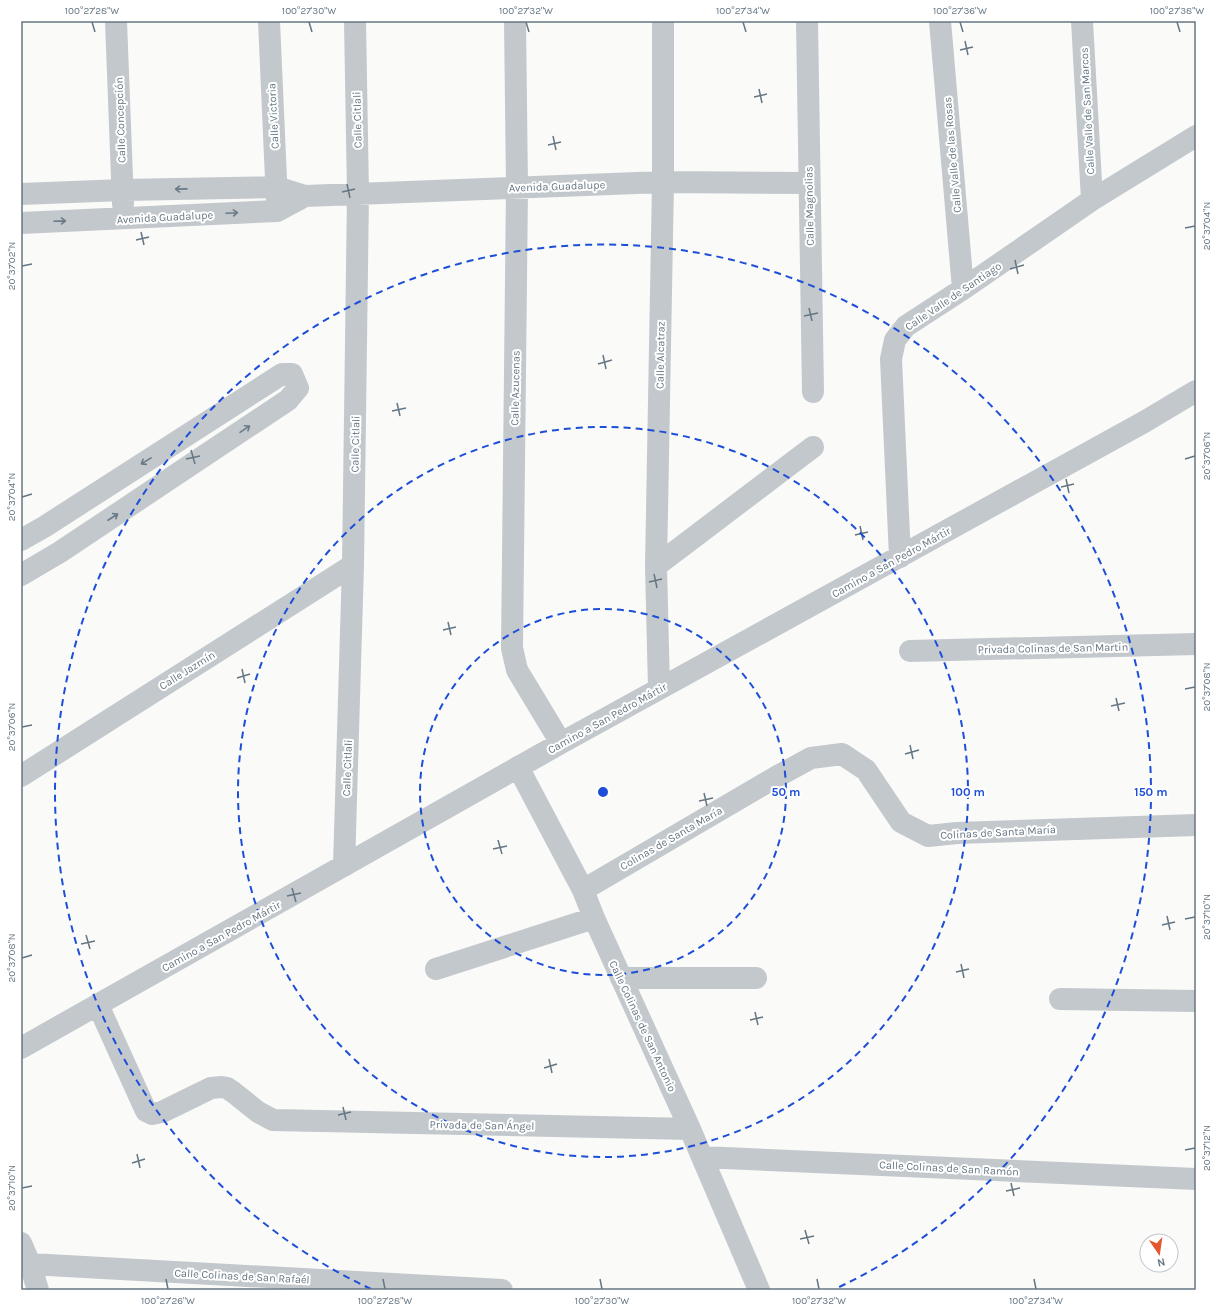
<svg xmlns="http://www.w3.org/2000/svg" width="1217" height="1311" font-family="Karla,sans-serif">
<rect width="100%" height="100%" fill="#fafaf8"/>
<g fill="none" stroke-linecap="round" stroke-linejoin="round">
<path stroke="#c3c8cc" stroke-width="22" d="M116,21L123,204
M269,21L277,202
M515,21L517,187L512,648L517,670L561,743
M807,21L813,392
M940,21L963,289
M1082,21L1092,200
M21,194L123,190L276,187L305,196L663,182L809,183
M21,223L277,211L305,196
M21,540L44,527L282,374H292L298,388L288,400L60,552L21,575
M900,557L891,359L895,340L906,326L963,289L1092,200L1196,136
M656,566L813,447
M910,651L1196,644
M659,689L656,566L663,182V21
M518,767L583,890L594,918L690,1129L759,1290
M21,776L353,565
M344,866L353,565L358,194L355,21
M583,890L776,777L811,758L842,754L866,770L901,822L928,836L957,833L1196,825
M436,969L594,918
M621,978H756
M1060,999L1196,1001
M98,1005L146,1111L152,1114L162,1112L211,1088L222,1087L227,1088L233,1092L258,1112L273,1120L690,1129
M21,1048L561,743L1144,422L1196,391
M702,1157L1196,1179
M21,1243L30,1264L38,1290
M30,1264L502,1290"/>
</g>
<defs><path id="oneway-shaft" d="M-6 0H5M1.5-3L5.5 0L1.5 3" fill="none" stroke-width="1.6" stroke-linecap="round" stroke-linejoin="round"/></defs>
<g stroke="#6a7a87">
<use href="#oneway-shaft" transform="translate(181 189) rotate(179)"/>
<use href="#oneway-shaft" transform="translate(232 213) rotate(-3)"/>
<use href="#oneway-shaft" transform="translate(60 221) rotate(-2)"/>
<use href="#oneway-shaft" transform="translate(245 429) rotate(-34)"/>
<use href="#oneway-shaft" transform="translate(146 461) rotate(148)"/>
<use href="#oneway-shaft" transform="translate(113 517) rotate(-33)"/>
</g>
<path fill="none" stroke="#657683" stroke-width="1.5" d="M92,22L95,32M309,22L312,32M526,22L529,32M743,22L746,32M960,22L963,32M1177,22L1180,32M965,41L968,55M960,50L973,47M759,89L762,103M754,97L767,94M553,136L556,150M548,145L561,142M347,184L350,198M342,192L355,189M1185,228L1195,226M141,232L144,245M136,240L149,237M1015,260L1018,274M22,266L32,264M1010,269L1024,265M809,308L812,321M804,316L818,313M603,355L606,369M598,364L612,360M397,403L400,416M392,411L406,408M191,450L195,464M186,459L200,456M1185,459L1195,456M1066,479L1069,493M1061,487L1074,484M22,497L32,494M860,526L863,540M855,535L868,532M654,574L657,588M649,582L662,579M448,622L451,635M443,630L456,627M242,669L245,683M237,678L250,674M1185,689L1195,687M1116,698L1119,711M1111,706L1125,703M22,727L32,725M910,745L913,759M905,754L919,750M704,793L707,806M699,801L713,798M498,840L502,854M493,849L507,846M292,888L296,902M287,896L301,893M1167,916L1170,930M1185,919L1195,917M1162,925L1175,922M86,935L90,949M81,944L95,941M22,958L32,955M961,964L964,978M956,972L969,969M755,1012L758,1025M750,1020L763,1017M549,1059L552,1073M544,1068L557,1064M343,1107L346,1120M338,1115L351,1112M1185,1150L1195,1148M137,1154L140,1168M132,1163L145,1159M1011,1183L1014,1196M22,1188L32,1186M1006,1191L1020,1188M805,1230L809,1244M800,1239L814,1236M166,1279L168,1289M383,1279L385,1289M600,1279L602,1289M817,1279L819,1289M1034,1279L1036,1289"/>
<g fill="none" stroke="#1d4ed8" stroke-width="2" stroke-dasharray="7 5">
<circle cx="603" cy="792" r="183"/>
<circle cx="603" cy="792" r="365"/>
<path d="M371 1289A548 548 0 1 1 835 1289"/>
</g>
<g text-anchor="middle" stroke-width="4" stroke-linejoin="round" paint-order="stroke">
<g font-size="11" fill="#657683" stroke="#fff">
<text transform="translate(1087 111) rotate(-93)" y="4">Calle Valle de San Marcos</text>
<text transform="translate(273 116) rotate(-93)" y="4">Calle Victoria</text>
<text transform="translate(120 120) rotate(-92)" y="4">Calle Concepción</text>
<text transform="translate(357 120) rotate(-91)" y="4">Calle Citlali</text>
<text transform="translate(952 155) rotate(-95)" y="4">Calle Valle de las Rosas</text>
<text transform="translate(557 186) rotate(-2)" y="4">Avenida Guadalupe</text>
<text transform="translate(809 206) rotate(-91)" y="4">Calle Magnolias</text>
<text transform="translate(165 217) rotate(-3)" y="4">Avenida Guadalupe</text>
<text transform="translate(953 296) rotate(-34)" y="4">Calle Valle de Santiago</text>
<text transform="translate(660 355) rotate(-89)" y="4">Calle Alcatraz</text>
<text transform="translate(515 388) rotate(-89)" y="4">Calle Azucenas</text>
<text transform="translate(355 444) rotate(-89)" y="4">Calle Citlali</text>
<text transform="translate(891 562) rotate(-29)" y="4">Camino a San Pedro Mártir</text>
<text transform="translate(1053 648) rotate(-1)" y="4">Privada Colinas de San Martin</text>
<text transform="translate(187 670) rotate(-32)" y="4">Calle Jazmín</text>
<text transform="translate(607 718) rotate(-29)" y="4">Camino a San Pedro Mártir</text>
<text transform="translate(347 768) rotate(-88)" y="4">Calle Citlali</text>
<text transform="translate(998 832) rotate(-3)" y="4">Colinas de Santa María</text>
<text transform="translate(671 838) rotate(-30)" y="4">Colinas de Santa María</text>
<text transform="translate(221 936) rotate(-29)" y="4">Camino a San Pedro Mártir</text>
<text transform="translate(643 1026) rotate(65)" y="4">Calle Colinas de San Antonio</text>
<text transform="translate(482 1125) rotate(1)" y="4">Privada de San Ángel</text>
<text transform="translate(949 1168) rotate(3)" y="4">Calle Colinas de San Ramón</text>
<text transform="translate(242 1276) rotate(3)" y="4">Calle Colinas de San Rafaél</text>
</g>
</g>
<circle cx="603" cy="792" r="6" fill="#1d4ed8" stroke="#fff" stroke-width="2"/>
<g font-size="12" text-anchor="middle" font-weight="bold" fill="#1d4ed8" stroke="#fff" stroke-width="4" stroke-linejoin="round" paint-order="stroke">
<text x="786" y="796">50 m</text>
<text x="968" y="796">100 m</text>
<text x="1151" y="796">150 m</text>
</g>
<rect width="1217" height="1311" fill="none" stroke="#ffffff" stroke-width="44"/>
<g transform="translate(1159 1253) rotate(167)"><circle r="19" fill="#ffffff" stroke="#c1c8cd"/>
<path d="M0-3L7 15L0 10L-7 15Z" fill="#e4572e"/>
<text y="-6" font-size="11" font-weight="bold" text-anchor="middle" fill="#657683">N</text>
</g>
<rect x="22" y="22" width="1173" height="1267" fill="none" stroke="#657683" stroke-width="1.5"/>
<g font-size="10" text-anchor="middle" fill="#657683">
<text x="92" y="14">100°27'28"W</text>
<text x="309" y="14">100°27'30"W</text>
<text x="526" y="14">100°27'32"W</text>
<text x="743" y="14">100°27'34"W</text>
<text x="960" y="14">100°27'36"W</text>
<text x="1177" y="14">100°27'38"W</text>
<text transform="translate(1206 226) rotate(-90)" y="4">20°37'04"N</text>
<text transform="translate(11 266) rotate(-90)" y="4">20°37'02"N</text>
<text transform="translate(1206 456) rotate(-90)" y="4">20°37'06"N</text>
<text transform="translate(11 497) rotate(-90)" y="4">20°37'04"N</text>
<text transform="translate(1206 687) rotate(-90)" y="4">20°37'08"N</text>
<text transform="translate(11 727) rotate(-90)" y="4">20°37'06"N</text>
<text transform="translate(1206 917) rotate(-90)" y="4">20°37'10"N</text>
<text transform="translate(11 958) rotate(-90)" y="4">20°37'08"N</text>
<text transform="translate(1206 1148) rotate(-90)" y="4">20°37'12"N</text>
<text transform="translate(11 1188) rotate(-90)" y="4">20°37'10"N</text>
<text x="168" y="1304">100°27'26"W</text>
<text x="385" y="1304">100°27'28"W</text>
<text x="602" y="1304">100°27'30"W</text>
<text x="819" y="1304">100°27'32"W</text>
<text x="1036" y="1304">100°27'34"W</text>
</g>
</svg>
